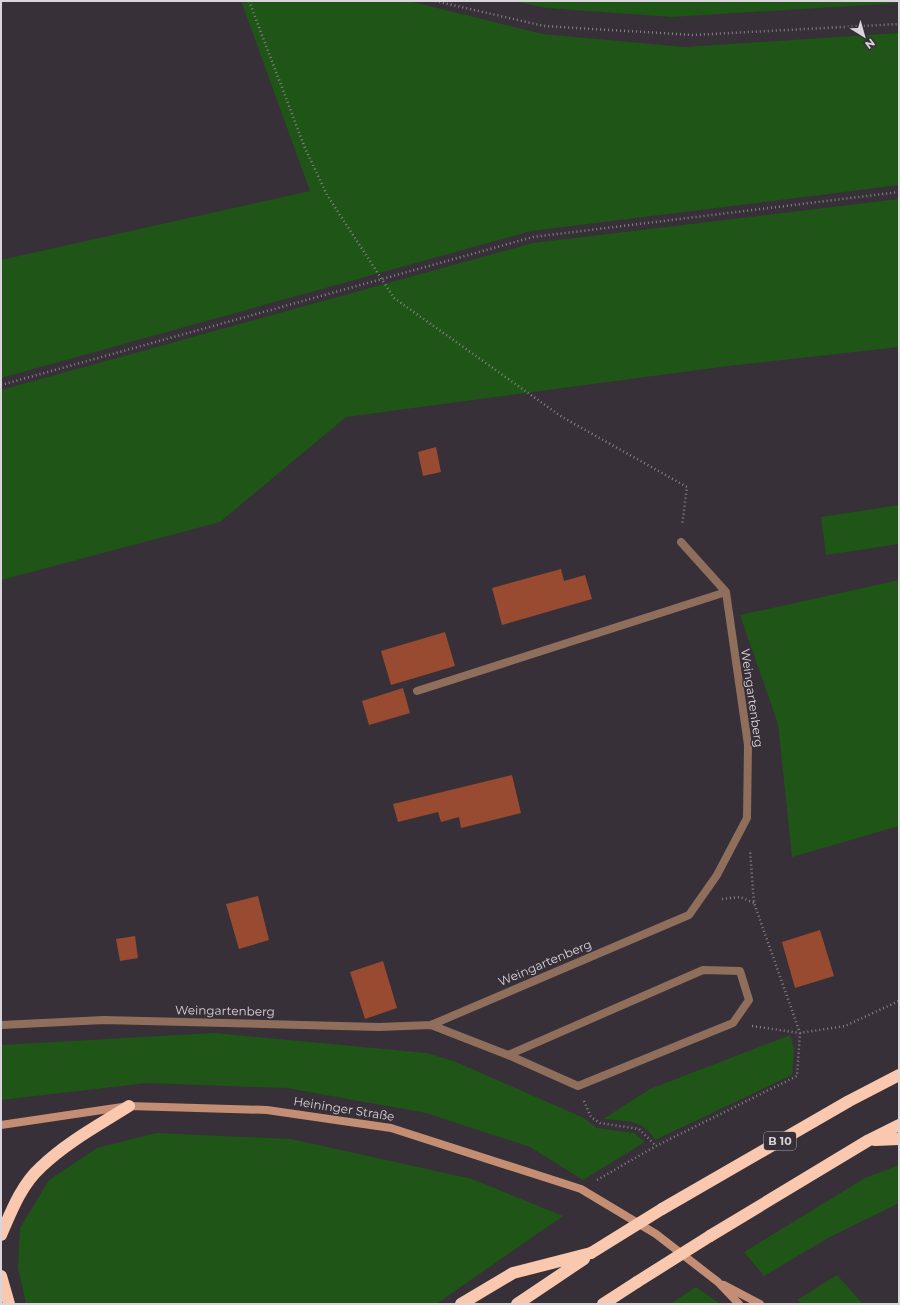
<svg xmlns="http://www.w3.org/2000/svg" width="900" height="1305" font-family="Montserrat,sans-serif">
<rect width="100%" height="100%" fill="#373038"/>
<path fill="#1f5516" d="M241,1H409L542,34L685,47L899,33V185L531,231L1,378V260L310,191Z
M513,1H899V3L672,17L546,8Z
M899,199V347L728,366L346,417L220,522L1,580V390L533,243Z
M899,505V544L826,555L821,517Z
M899,580V826L792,857L778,724L740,615Z
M214,1033L427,1053L456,1062L584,1118L597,1128L634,1133L645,1142L583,1180L530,1147L426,1113L287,1088L147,1083L1,1100V1045Z
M790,1035L794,1049L792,1075L655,1140C644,1119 625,1121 603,1119L650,1089Z
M157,1133L291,1139L472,1179L563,1216L436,1304H26L18,1268L20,1228L49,1180L97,1148Z
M899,1165V1203L828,1238L764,1276L744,1252L865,1178Z
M837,1275L863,1304H802L797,1300Z
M696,1287L720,1304H670Z"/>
<path fill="#984b30" d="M436,447L441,472L423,476L418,452Z
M561,569L564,581L585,575L592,599L502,625L492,588Z
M445,632L455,666L391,685L381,651Z
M403,688L410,713L369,725L362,701Z
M512,775L521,813L461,828L459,817L441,822L438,812L398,822L393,804Z
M258,896L269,940L239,949L226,904Z
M820,930L834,976L795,988L782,942Z
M135,936L138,958L120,961L116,939Z
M383,961L397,1008L365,1019L350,972Z"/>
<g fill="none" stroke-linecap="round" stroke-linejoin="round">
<path stroke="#888289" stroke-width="2.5" stroke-dasharray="1 3" stroke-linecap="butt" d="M249,1L305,148L327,195L394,298L562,417L687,487L682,525
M435,1L544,26L693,35L899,24
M1,385L533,237L899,192
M722,899L740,897L754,903
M752,1026L800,1033L845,1026L899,1001
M584,1101L591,1117L600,1123L639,1129L656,1146
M597,1180L656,1146L797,1076L800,1033L754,903L750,850"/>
<path stroke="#8f6e5c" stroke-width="8" d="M417,691L726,592
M1,1025L104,1020L379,1027L431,1025L689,915L717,875L747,818L748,745L726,592L681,542
M431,1025L508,1055L578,1086L733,1023L749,1000L740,971L703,970L508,1055"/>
<path stroke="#c38e73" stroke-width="8" d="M1,1125L129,1106L267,1110L391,1128L581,1189L656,1234L718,1282L739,1304
M724,1285L760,1304"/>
<path stroke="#f9c8ae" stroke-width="12" d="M875,1140L899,1139
M662,1209L849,1101L899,1075
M1,1235C11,1212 21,1185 41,1167C67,1142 99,1125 129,1106
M710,1236L869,1140L899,1125
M1,1276L9,1304
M461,1304L513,1273L591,1253
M517,1304L584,1259
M603,1304L637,1282"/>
<path stroke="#f9c8ae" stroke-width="12" d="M591,1253L662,1209
M637,1282L710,1236"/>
</g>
<g text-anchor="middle" stroke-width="3" stroke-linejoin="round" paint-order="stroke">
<rect fill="#373038" stroke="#a9a4a9" stroke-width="1" x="764" y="1132" width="32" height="18" rx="3"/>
<g font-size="11" font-weight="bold" fill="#dad5da">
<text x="780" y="1145">B 10</text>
</g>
<g font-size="12" fill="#dad5da" stroke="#373038">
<text transform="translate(752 698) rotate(82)" y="4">Weingartenberg</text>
<text transform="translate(545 963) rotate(-23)" y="4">Weingartenberg</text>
<text transform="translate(225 1011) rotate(1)" y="4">Weingartenberg</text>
<text transform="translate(344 1109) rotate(9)" y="4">Heininger Straße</text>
</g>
</g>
<rect width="900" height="1305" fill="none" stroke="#dad5da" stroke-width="4"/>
<g transform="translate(864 36) rotate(143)" stroke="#373038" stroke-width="3" paint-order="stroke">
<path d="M0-3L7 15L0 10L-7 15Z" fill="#dad5da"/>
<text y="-6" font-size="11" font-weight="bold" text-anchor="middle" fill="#dad5da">N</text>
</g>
</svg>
